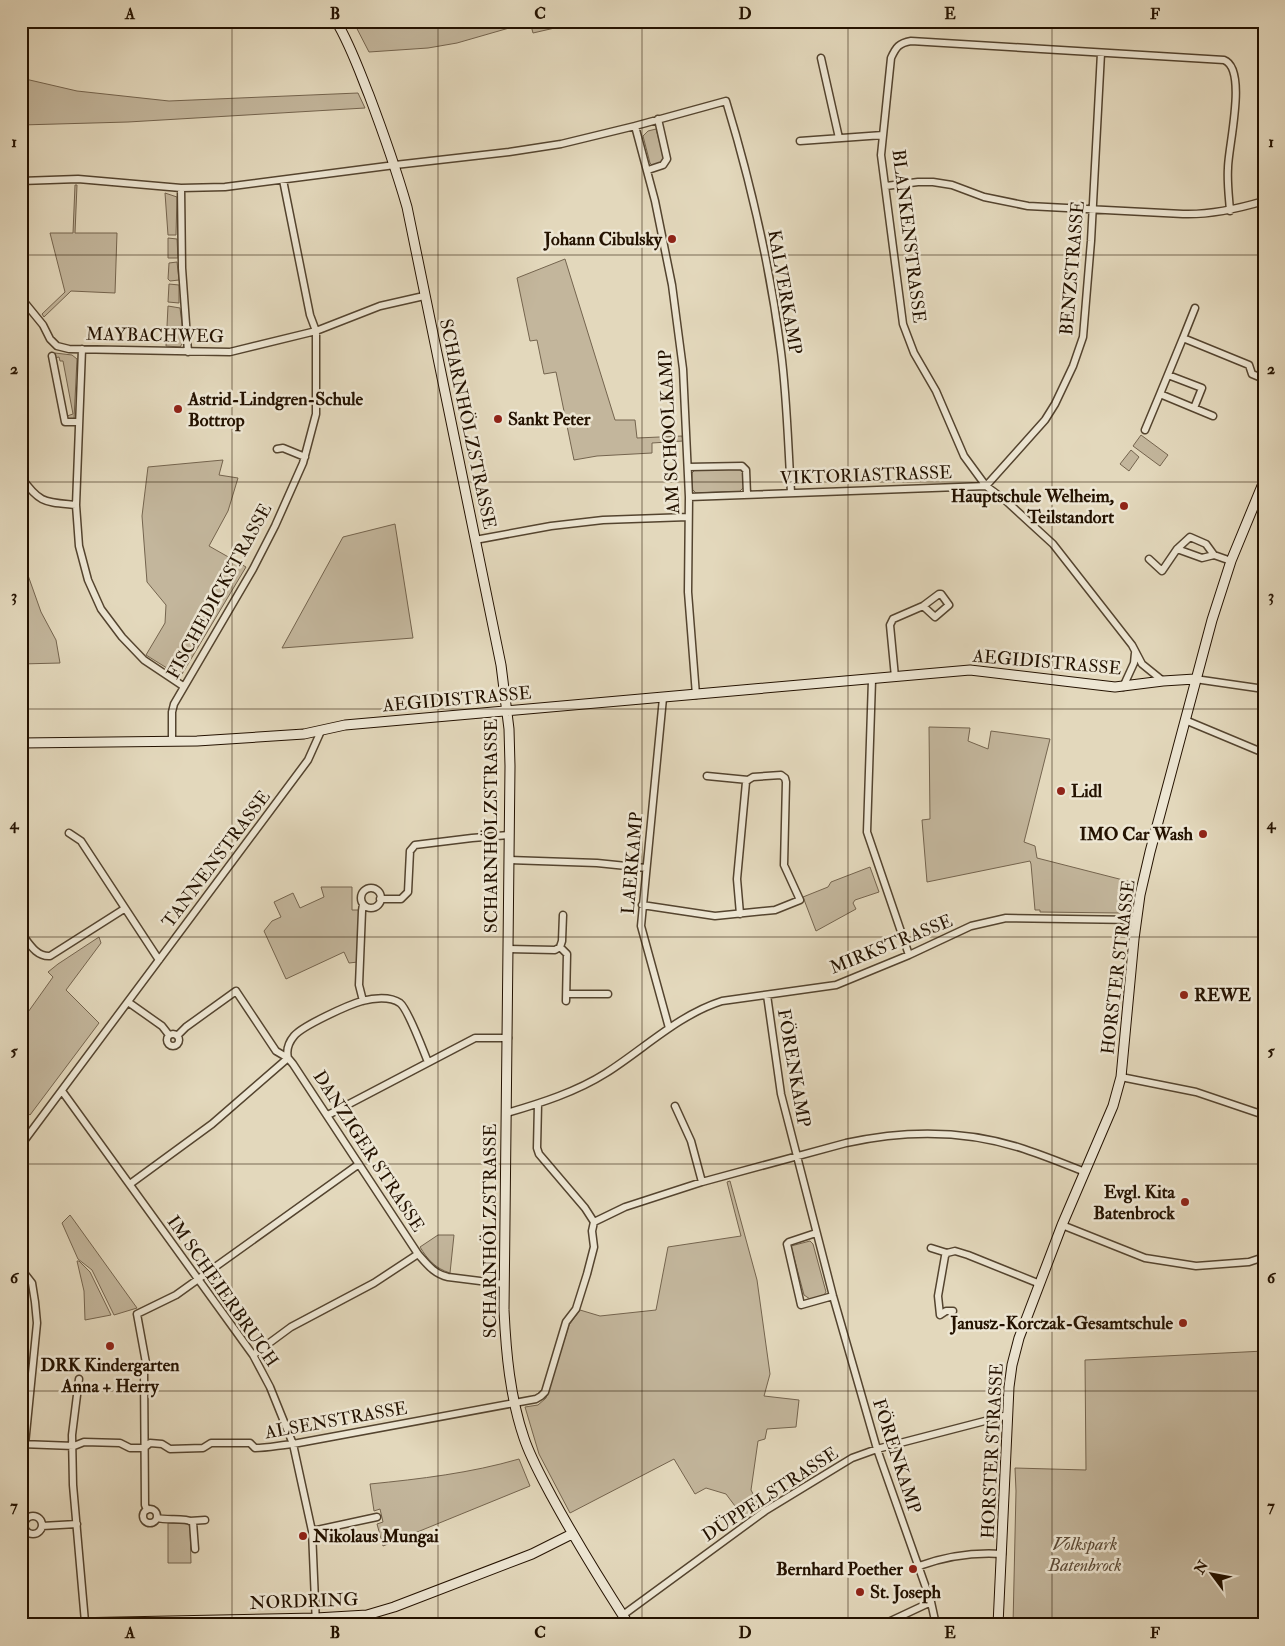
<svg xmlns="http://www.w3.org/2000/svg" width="1285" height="1646" font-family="'IM FELL Double Pica',serif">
<rect width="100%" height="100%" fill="#e3d8bc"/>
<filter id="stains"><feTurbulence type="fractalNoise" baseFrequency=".004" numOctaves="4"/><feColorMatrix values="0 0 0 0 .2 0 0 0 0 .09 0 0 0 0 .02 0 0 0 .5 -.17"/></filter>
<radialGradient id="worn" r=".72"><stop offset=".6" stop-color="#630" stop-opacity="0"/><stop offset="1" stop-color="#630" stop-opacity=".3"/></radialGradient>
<path fill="#c3b69c" stroke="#74644e" d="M353,21H585L533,33L530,22L457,43L428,48L369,52Z
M21,78L77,91L169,101L358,93L365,108L128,122L21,125Z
M656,129L664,158L661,163L652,165L650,163L643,136L648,131Z
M75,185H77L75,233H117L115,293L71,291L44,317L42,314L65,292L50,233H73Z
M165,193L177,197L176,235H168Z
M168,238L177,239L178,258H168Z
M565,259L615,420H635L637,438L682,436L683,441L652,443V453L597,456L574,460L556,372L544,374L537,340L530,341L517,278Z
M177,262L179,280L170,281L168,279L169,263Z
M169,284L179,285V303L168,302Z
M168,306L180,308L184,341L180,347L166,346Z
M55,353L72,355L77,359L74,419H67V416L73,414L63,361H60L59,357L54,358Z
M1141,435L1168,455L1160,466L1133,446Z
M1131,450L1139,457L1129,471L1120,464Z
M223,460L219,475L238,478L228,511L209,546L246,567L182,674L178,675L146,655L165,623L166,605L147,582L142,516L148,467Z
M739,468L743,470L744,487L740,491L696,493L692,489V473L695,470Z
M395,524L413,638L282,648L343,537Z
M21,564H24L41,612L56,640L60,663L21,664Z
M929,727L970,728L968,741L988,749L991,731L1050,739L1024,842L1035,846L1037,858L1131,882L1126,907L1120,913L1040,912V910H1035L1031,864L1030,861L927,882L922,820L930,819Z
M870,867L879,892L855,900L853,903L856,909L816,931L803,897L828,887L831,882Z
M321,887H352V910H359L358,962L349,963L344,952L286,979L264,931L272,921L281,917L274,902L293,893L300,908L324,897Z
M99,937L101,943L66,990L99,1023L30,1115L21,1108V1022L53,977L48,972L58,964Z
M730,1181L757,1280L770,1374L764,1396L799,1400L796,1427L767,1429L765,1439L758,1441L751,1490L760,1507L744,1518L726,1494L706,1488L695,1494L674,1459L570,1513L539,1454L525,1407L538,1405L546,1398L569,1325L580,1310L600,1316L656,1310L668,1247L741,1236L727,1182Z
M70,1215L73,1219L137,1308L114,1315L92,1270L78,1259L62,1223Z
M438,1235H454L450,1273C435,1268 428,1260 420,1247Z
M810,1241L813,1244L826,1292L824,1295L810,1299L804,1295L791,1246Z
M77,1261H79L90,1272L111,1315L85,1320L84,1291Z
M1264,1351V1625H1013L1016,1491L1015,1468L1086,1470L1085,1360Z
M519,1459L530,1486L383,1546L377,1524L383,1522L380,1509L374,1511L370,1484C420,1479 471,1473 519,1459Z
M168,1523H186L190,1526L191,1563H168Z"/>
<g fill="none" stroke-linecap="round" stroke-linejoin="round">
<g stroke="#54442f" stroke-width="9">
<path id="street" d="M821,58L839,138
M635,126L726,101C751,183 770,267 781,352C787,398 788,446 791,492
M800,141L883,135
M648,170L663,165L667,159L658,119
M21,181L78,179L181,188L225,187L395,165L509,152L561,144L635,126L655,201L672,285L683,369L689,497L688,592L696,695
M886,186L918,182H933L952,185L984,197L1028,206L1183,214C1211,215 1237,209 1264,201
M181,188L182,268L188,352
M21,298L43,325L50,339L57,346L69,349L230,352L316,331L380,306L424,296
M1183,338L1195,308
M82,349L76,505L79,546L88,580L101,609L122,637L144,660L183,686
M52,356L65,422H79
M1168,375L1202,388L1194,408
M1213,416L1160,394L1183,338L1249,365L1252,374L1264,379
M1145,430L1160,394
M277,449L283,448L305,457
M688,467L742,466L746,470L747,494
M21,477C40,504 45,502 76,505
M689,497L986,486L1045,420L1055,404L1073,366L1083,337L1091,241L1101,53
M475,540L551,526L603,520L688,517
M1214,555L1202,558L1177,549L1190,537L1206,544L1214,555L1231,561
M1149,559L1162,571L1177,549
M895,677L890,625L893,619L923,606L939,594H941L949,605L935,617L923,606
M1195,679L1264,689
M872,680L867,832L909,955
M1163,681L1142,664L1132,645L1053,544L1005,500L986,486L964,456L936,391L914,353L903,324L881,155L891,58C896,47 899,43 911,41L1224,60C1248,69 1228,147 1228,168C1227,182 1229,197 1230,211
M1123,687L1134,663L1135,653
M663,698L641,926L669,1028
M1185,720L1264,753
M172,741V712L174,704L253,569L275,526L303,463L316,414V331L310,315L283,180
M707,776L748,780
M69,833L81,841L159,960
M509,860L597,863L646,868
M361 898a10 10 0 1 1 20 0a10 10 0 1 1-20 0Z
M380,899H401L408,892L410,851L415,845L472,838L509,835
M642,905L715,916L775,910L800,900L784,865L786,782L785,778L781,775L753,777L748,780L746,782L737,879L740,914
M21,933C29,943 36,957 50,956L124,909
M560,947L562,941L563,915
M508,949L555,950L560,947L567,954L566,1001
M567,994H608
M767,995L781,1094L833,1296L877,1449L931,1602L936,1625
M363,1001L359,985L362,911L363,904
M128,1002L162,1026L169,1035
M167 1040a6 6 0 1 1 12 0a6 6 0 1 1-12 0Z
M177,1036L186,1027L236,991L276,1051L288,1058L293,1064L418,1254C427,1264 434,1274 448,1277L504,1284
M288,1058C286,1050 289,1042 294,1036C302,1026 348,1005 362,1001C373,998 390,996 400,1003C408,1009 423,1050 428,1062
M1121,1077L1196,1092L1264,1115
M62,1091L253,1355L270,1387L293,1444L312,1531L316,1625
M538,1104L537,1148L539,1154L585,1208L594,1222
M675,1106L691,1141L702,1182
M507,1113C541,1103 576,1092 606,1073C644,1049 678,1015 722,1001L836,985L909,955L971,926L1006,918L1136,920
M328,1115L475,1038H508
M21,1145L308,760L321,731
M130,1184L212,1124L288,1058
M594,1222L625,1207L702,1182L846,1143C905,1130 967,1130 1024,1149C1045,1156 1065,1164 1085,1172
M1062,1225L1145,1258L1196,1266L1249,1262L1264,1257
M816,1233L789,1242L787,1244L801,1305L833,1296
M931,1248L947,1253
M21,1269L32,1283L35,1302L37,1323L25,1444
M953,1311H946L940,1315L938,1296L945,1256L947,1253L955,1251L968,1255L1040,1284
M253,1355L291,1327L374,1283L418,1254
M79,1379L72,1435L73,1485L85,1622
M21,1444L74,1446L84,1442L120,1443L130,1448H144L150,1443L162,1444L170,1449L203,1448L211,1443H250L255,1448C268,1448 280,1445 293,1444L536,1399L541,1396L545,1392L566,1322L576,1309L587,1274L594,1247L592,1231L594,1222
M143 1516a7 7 0 1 1 14 0a7 7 0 1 1-14 0Z
M147,1510L145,1505L144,1370L146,1363L137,1314L176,1295L359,1164
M24 1525a9 9 0 1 1 18 0a9 9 0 1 1-18 0Z
M157,1518C168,1521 183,1517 193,1522L195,1549
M190,1521L205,1520
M42,1526L77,1524
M312,1531L377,1517
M919,1566C947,1556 972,1552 1002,1554
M623,1615L765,1511L852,1458L877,1449L1008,1415
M882,1625L931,1602"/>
</g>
<g stroke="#241200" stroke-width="11">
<path id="secondary" d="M336,21C350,44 359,70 369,95C383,132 396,169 407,207L501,665L509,729L510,766L504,1310C506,1353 510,1397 524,1438C531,1459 542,1478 552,1497C576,1541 602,1583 629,1625
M21,743L197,741L304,734L345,725L970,670L1115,687L1163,681L1195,679
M21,1624L316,1618L367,1615L394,1607L532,1554L572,1534
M998,1625L1009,1387L1012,1365L1019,1338L1062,1225L1113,1106L1121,1077L1134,939L1140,895L1150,852L1212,620L1231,561L1264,481"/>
</g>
<use href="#street" stroke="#ede6d3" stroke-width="6"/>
<use href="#secondary" stroke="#ede6d3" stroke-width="9"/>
</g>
<path fill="none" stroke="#241200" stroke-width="1" stroke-opacity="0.55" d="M232,21V1625M438,21V1625M642,21V1625M848,21V1625M1052,21V1625M21,255H1264M21,482H1264M21,709H1264M21,937H1264M21,1164H1264M21,1391H1264"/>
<g fill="#8f2418" stroke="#ede6d3" stroke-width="2">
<circle cx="672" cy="239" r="5"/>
<circle cx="178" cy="409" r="5"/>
<circle cx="498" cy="419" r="5"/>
<circle cx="1124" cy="506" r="5"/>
<circle cx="1061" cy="791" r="5"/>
<circle cx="1203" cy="834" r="5"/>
<circle cx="1184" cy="995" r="5"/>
<circle cx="1185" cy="1202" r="5"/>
<circle cx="1183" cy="1323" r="5"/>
<circle cx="110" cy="1346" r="5"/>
<circle cx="303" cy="1536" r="5"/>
<circle cx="913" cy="1569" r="5"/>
<circle cx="860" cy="1592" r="5"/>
</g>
<g text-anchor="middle" stroke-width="5" stroke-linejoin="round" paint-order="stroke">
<g font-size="18" fill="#241200" stroke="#ede6d3">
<text transform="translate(909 236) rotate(83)" y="6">BLANKENSTRASSE</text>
<text transform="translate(1072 268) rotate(-85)" y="6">BENZSTRASSE</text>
<text transform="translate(785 292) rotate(80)" y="6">KALVERKAMP</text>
<text transform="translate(155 335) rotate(1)" y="6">MAYBACHWEG</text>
<text transform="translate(468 424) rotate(78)" y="6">SCHARNHÖLZSTRASSE</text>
<text transform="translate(669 432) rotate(-93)" y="6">AM SCHOOLKAMP</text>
<text transform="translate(866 475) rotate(-2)" y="6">VIKTORIASTRASSE</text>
<text transform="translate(219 591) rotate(-61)" y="6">FISCHEDICKSTRASSE</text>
<text transform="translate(1047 662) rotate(5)" y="6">AEGIDISTRASSE</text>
<text transform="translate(457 699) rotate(-5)" y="6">AEGIDISTRASSE</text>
<text transform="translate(491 826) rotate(-90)" y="6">SCHARNHÖLZSTRASSE</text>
<text transform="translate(216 859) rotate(-53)" y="6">TANNENSTRASSE</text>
<text transform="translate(632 863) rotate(-85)" y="6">LAERKAMP</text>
<text transform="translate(891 944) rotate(-22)" y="6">MIRKSTRASSE</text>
<text transform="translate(1118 967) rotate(-83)" y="6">HORSTER STRASSE</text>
<text transform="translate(794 1068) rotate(80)" y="6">FÖRENKAMP</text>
<text transform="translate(369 1151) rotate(57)" y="6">DANZIGER STRASSE</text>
<text transform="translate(490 1231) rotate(-90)" y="6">SCHARNHÖLZSTRASSE</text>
<text transform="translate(223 1291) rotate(55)" y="6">IM SCHEIERBRUCH</text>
<text transform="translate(336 1420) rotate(-10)" y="6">ALSENSTRASSE</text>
<text transform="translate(992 1451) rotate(-87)" y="6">HORSTER STRASSE</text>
<text transform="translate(897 1456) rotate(72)" y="6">FÖRENKAMP</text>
<text transform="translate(770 1494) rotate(-33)" y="6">DÜPPELSTRASSE</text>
<text transform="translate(304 1601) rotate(-2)" y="6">NORDRING</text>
</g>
<g font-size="18" font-weight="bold" fill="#241200" stroke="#ede6d3" text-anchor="end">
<text x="662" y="245">Johann Cibulsky</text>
<text x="188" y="405" text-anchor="start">Astrid-Lindgren-Schule<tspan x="188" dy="21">Bottrop</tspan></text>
<text x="508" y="425" text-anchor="start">Sankt Peter</text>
<text x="1114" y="502">Hauptschule Welheim,<tspan x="1114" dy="21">Teilstandort</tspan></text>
<text x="1071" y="797" text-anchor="start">Lidl</text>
<text x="1193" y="840">IMO Car Wash</text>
<text x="1194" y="1001" text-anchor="start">REWE</text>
<text x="1175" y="1198">Evgl. Kita<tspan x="1175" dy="21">Batenbrock</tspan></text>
<text x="1173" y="1329">Janusz-Korczak-Gesamtschule</text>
<text x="110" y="1371" text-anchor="middle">DRK Kindergarten<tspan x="110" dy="21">Anna + Herry</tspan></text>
<text x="313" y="1542" text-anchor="start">Nikolaus Mungai</text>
<text x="903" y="1575">Bernhard Poether</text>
<text x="870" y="1598" text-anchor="start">St. Joseph</text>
</g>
<g font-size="18" font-style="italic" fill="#5c4b37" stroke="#ede6d3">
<text x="1085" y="1550">Volkspark<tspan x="1085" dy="21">Batenbrock</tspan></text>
</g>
</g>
<rect width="1285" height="1646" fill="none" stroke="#e3d8bc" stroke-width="55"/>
<g transform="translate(1212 1574) rotate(302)" stroke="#ede6d3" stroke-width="4" paint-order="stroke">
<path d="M0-4L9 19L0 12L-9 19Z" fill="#241200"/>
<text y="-8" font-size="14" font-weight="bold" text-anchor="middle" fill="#241200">N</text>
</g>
<rect x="28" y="28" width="1230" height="1590" fill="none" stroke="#241200" stroke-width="2"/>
<g font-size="16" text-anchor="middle" font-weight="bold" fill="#241200">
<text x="130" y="19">A</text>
<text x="335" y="19">B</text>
<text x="540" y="19">C</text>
<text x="745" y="19">D</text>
<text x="950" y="19">E</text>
<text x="1155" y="19">F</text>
<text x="14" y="147">1</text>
<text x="1271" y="147">1</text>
<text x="14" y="374">2</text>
<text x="1271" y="374">2</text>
<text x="14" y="601">3</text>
<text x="1271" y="601">3</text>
<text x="14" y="829">4</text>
<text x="1271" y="829">4</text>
<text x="14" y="1056">5</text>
<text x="1271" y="1056">5</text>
<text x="14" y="1283">6</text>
<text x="1271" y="1283">6</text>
<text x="14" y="1511">7</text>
<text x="1271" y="1511">7</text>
<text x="130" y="1638">A</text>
<text x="335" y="1638">B</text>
<text x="540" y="1638">C</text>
<text x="745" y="1638">D</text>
<text x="950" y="1638">E</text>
<text x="1155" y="1638">F</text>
</g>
<rect width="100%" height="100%" filter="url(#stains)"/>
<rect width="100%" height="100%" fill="url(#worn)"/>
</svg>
